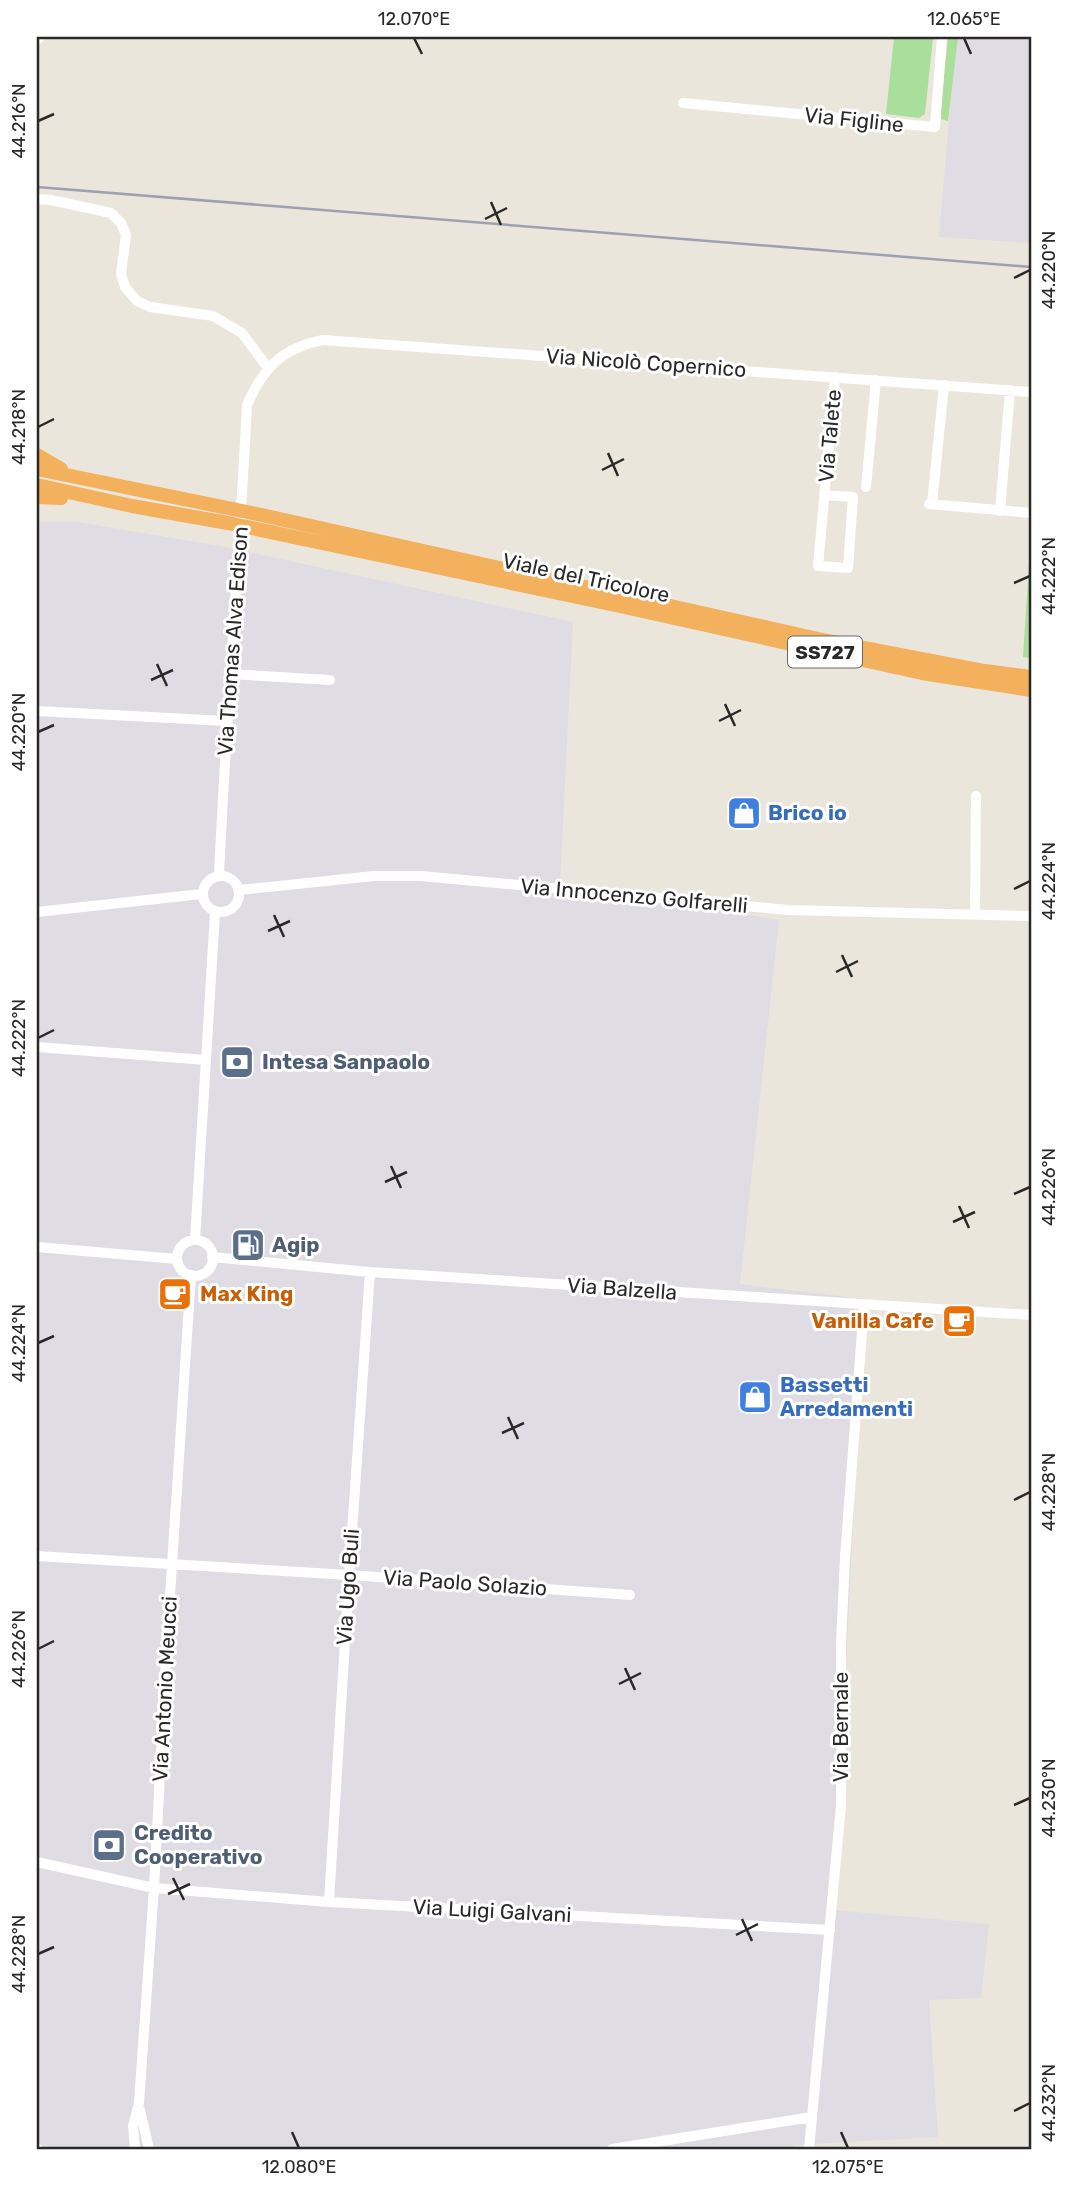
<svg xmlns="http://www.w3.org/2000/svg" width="1068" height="2186" font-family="Rubik,sans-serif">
<rect width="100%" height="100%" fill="#eae6db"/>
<path fill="#dfdce3" d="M956,37H1031V243L939,237Z
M37,522H78L220,546L573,622L560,883L779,920L740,1284L864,1299L834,1910L989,1924L981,1998L929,2000L938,2137L795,2145L794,2149H37Z"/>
<path fill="#aade9b" d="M894,37H933L925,114L919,118L886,114Z
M948,37H958L948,121L940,119V116Z
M1029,563L1031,564V658L1023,657Z"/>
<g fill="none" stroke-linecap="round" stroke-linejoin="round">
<path stroke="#fff" stroke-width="10" d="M37,39L40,37
M683,103L935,127L942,37
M37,199L51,200L111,213L121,223L126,235L121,274L125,287L137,301L150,307L213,316L242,333L268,368
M866,487L876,380
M824,495L853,497L848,568L818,566L835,377
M929,504L1031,513
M932,504L944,385
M1000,511L1010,390
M230,674L330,680
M37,711L226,721
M203 894a18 18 0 1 1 36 0a18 18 0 1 1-36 0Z
M219,876C226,719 239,562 247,405C263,368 282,348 323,340L1031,392
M239,890L374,876H421L788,910L1031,916
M37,912L202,894
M975,913L976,796
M37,1047L206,1060
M195,1240L215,912
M177 1258a18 18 0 1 1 36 0a18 18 0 1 1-36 0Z
M37,1247L177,1259
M212,1257L370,1272L1031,1315
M37,1556L349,1575L630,1595
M37,1862L154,1888L329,1902L830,1930
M329,1902L349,1575L370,1272
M140,2110L149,2149
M37,2149H38
M135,2149L133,2126L139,2103L154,1888L167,1641L191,1275
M612,2149L812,2117
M809,2149L841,1805V1644L845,1557L864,1305"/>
<path stroke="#f3b05d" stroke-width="14" d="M37,455L61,469
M37,469L257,514L818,639L985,671L1031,677
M37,485L132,506L228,523L620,606L922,673L1031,690
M37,497L61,498"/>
<path stroke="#9f9fb2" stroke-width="2.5" d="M37,187L1031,267"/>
</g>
<path fill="none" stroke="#292929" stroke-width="2.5" d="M414,38L422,54M964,38L971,54M38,121L54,114M491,202L501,225M485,219L507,208M1014,278L1030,270M38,427L54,419M608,453L618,476M602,470L624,459M1014,583L1030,576M157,664L167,686M151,680L173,670M725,704L735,726M719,721L741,710M38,732L54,725M1014,889L1030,881M274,915L284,937M268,931L290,921M842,955L852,977M836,972L858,961M38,1038L54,1030M391,1166L401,1188M385,1182L407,1172M1014,1194L1030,1187M959,1206L969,1228M953,1222L975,1212M38,1343L54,1336M508,1417L518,1439M502,1433L524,1423M1014,1500L1030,1492M38,1649L54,1641M625,1668L635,1690M619,1684L641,1673M1014,1805L1030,1798M173,1878L184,1900M168,1894L190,1884M742,1919L752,1941M736,1935L758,1924M38,1954L54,1947M1014,2111L1030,2103M292,2132L299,2148M841,2132L848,2148"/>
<defs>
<g id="shop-square" transform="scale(1.75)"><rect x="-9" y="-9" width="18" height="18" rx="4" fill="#3f7fe0" stroke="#fff"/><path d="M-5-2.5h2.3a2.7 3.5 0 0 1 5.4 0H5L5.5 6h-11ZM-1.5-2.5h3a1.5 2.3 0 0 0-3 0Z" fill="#fff"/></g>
<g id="bank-square" transform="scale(1.75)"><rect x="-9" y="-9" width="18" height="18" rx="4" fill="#5c6f8a" stroke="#fff"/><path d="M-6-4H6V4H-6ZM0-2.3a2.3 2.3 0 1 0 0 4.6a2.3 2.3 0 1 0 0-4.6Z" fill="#fff"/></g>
<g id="fuel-square" transform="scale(1.75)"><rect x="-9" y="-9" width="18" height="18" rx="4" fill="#5c6f8a" stroke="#fff"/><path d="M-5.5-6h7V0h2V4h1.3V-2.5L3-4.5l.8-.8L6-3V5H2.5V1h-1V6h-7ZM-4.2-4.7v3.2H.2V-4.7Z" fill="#fff"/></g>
<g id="cafe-square" transform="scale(1.75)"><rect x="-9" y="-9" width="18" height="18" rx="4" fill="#e8710a" stroke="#fff"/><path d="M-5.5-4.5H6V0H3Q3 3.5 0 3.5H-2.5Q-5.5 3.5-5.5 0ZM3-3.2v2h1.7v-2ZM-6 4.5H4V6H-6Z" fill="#fff"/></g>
</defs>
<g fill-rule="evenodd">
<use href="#shop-square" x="744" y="813"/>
<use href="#bank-square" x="237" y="1062"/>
<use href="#fuel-square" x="248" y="1245"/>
<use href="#cafe-square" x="175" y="1294"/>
<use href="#cafe-square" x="959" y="1321"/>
<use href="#shop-square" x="755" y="1397"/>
<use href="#bank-square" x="109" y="1845"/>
</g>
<g text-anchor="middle" stroke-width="6" stroke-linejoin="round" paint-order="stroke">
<rect fill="#fff" stroke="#696969" stroke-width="2" x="788" y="636.5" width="74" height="31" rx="5"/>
<g font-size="19" font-weight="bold" fill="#292929">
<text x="825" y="659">SS727</text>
</g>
<g font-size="21" fill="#292929" stroke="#fff">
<text transform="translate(854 120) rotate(6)" y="7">Via Figline</text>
<text transform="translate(646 363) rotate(4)" y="7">Via Nicolò Copernico</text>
<text transform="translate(830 436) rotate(-85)" y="7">Via Talete</text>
<text transform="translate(586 578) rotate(12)" y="7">Viale del Tricolore</text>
<text transform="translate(233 641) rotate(-86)" y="7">Via Thomas Alva Edison</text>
<text transform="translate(634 896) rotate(5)" y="7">Via Innocenzo Golfarelli</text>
<text transform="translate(622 1289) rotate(4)" y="7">Via Balzella</text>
<text transform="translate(465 1583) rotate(4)" y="7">Via Paolo Solazio</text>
<text transform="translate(348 1587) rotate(-86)" y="7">Via Ugo Buli</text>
<text transform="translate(165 1689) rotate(-87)" y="7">Via Antonio Meucci</text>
<text transform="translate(841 1727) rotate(-90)" y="7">Via Bernale</text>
<text transform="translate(492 1911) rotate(3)" y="7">Via Luigi Galvani</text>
</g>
<g font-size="21" font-weight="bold" fill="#366cbe" stroke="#fff" text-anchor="start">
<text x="768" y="820">Brico io</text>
<text x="780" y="1392">Bassetti<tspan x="780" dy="24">Arredamenti</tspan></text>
</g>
<g font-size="21" font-weight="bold" fill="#4e5e75" stroke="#fff" text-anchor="start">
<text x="262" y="1069">Intesa Sanpaolo</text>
<text x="272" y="1252">Agip</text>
<text x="134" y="1840">Credito<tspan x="134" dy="24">Cooperativo</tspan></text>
</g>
<g font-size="21" font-weight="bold" fill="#c56008" stroke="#fff" text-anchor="start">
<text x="200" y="1301">Max King</text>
<text x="934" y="1328" text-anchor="end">Vanilla Cafe</text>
</g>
</g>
<rect width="1068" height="2186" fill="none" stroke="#ffffff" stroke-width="77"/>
<rect x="38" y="38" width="992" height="2110" fill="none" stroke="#292929" stroke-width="2.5"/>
<g font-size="18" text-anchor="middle" fill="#292929">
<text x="414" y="25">12.070°E</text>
<text x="964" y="25">12.065°E</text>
<text transform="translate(19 121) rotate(-90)" y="6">44.216°N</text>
<text transform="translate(1049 270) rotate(-90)" y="6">44.220°N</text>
<text transform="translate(19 427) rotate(-90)" y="6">44.218°N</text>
<text transform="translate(1049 576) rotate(-90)" y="6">44.222°N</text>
<text transform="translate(19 732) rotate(-90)" y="6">44.220°N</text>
<text transform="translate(1049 881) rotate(-90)" y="6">44.224°N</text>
<text transform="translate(19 1038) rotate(-90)" y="6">44.222°N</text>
<text transform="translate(1049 1187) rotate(-90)" y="6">44.226°N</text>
<text transform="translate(19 1343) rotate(-90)" y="6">44.224°N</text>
<text transform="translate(1049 1492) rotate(-90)" y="6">44.228°N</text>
<text transform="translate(19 1649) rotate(-90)" y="6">44.226°N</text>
<text transform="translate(1049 1798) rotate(-90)" y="6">44.230°N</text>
<text transform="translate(19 1954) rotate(-90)" y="6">44.228°N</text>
<text transform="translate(1049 2103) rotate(-90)" y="6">44.232°N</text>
<text x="299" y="2173">12.080°E</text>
<text x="848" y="2173">12.075°E</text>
</g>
</svg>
